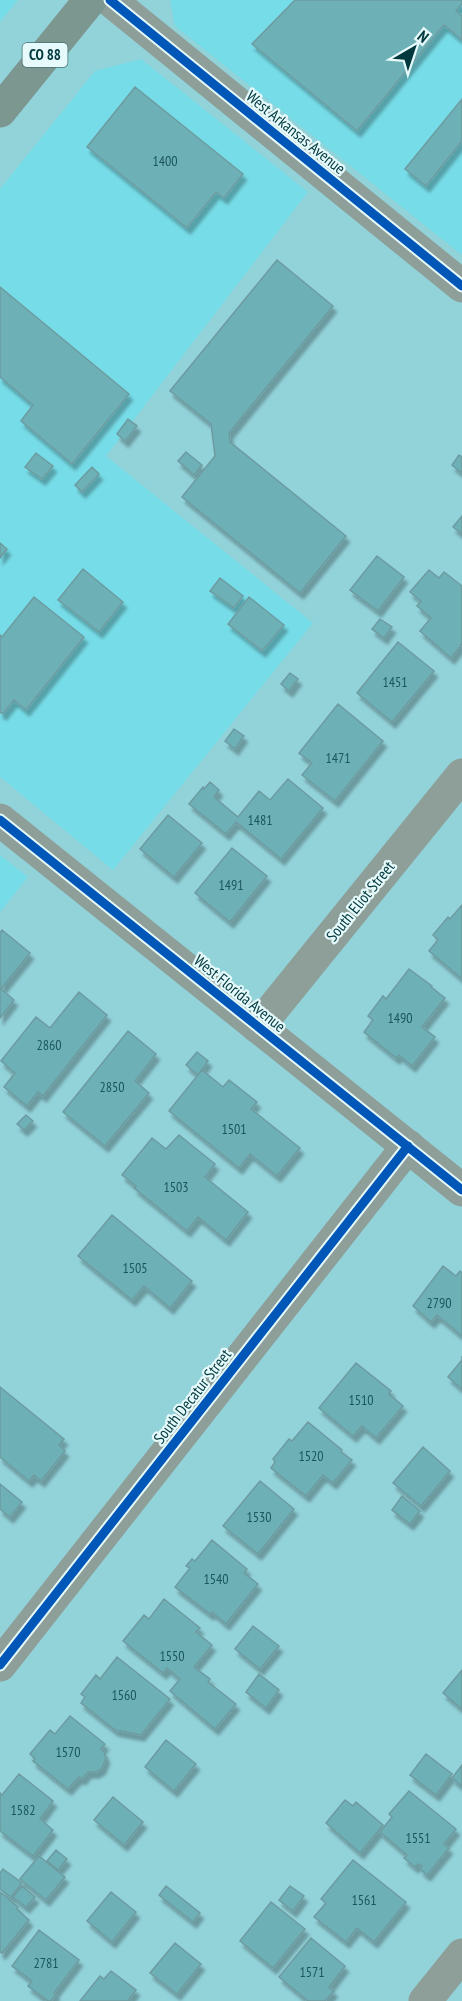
<svg xmlns="http://www.w3.org/2000/svg" width="462" height="2001" font-family="'PT Sans Narrow',sans-serif">
<defs>
<filter id="shadow"><feDropShadow dx="3.5" dy="6" stdDeviation="1.5" flood-color="#0004"/></filter>
</defs>
<rect width="100%" height="100%" fill="#92d2d9"/>
<path fill="#76dce7" d="M0,0H18L0,22Z
M170,0H462V255L175,26Z
M141,59L308,192L106,456L313,623L113,870L0,777V189L95,71Z
M0,855L28,877L0,912Z"/>
<path fill="#6db1b7" stroke="#6d9ba0" stroke-width="1.5" filter="url(#shadow)" d="M295,0H462V4L456,11L462,16V40L444,25L357,131L252,44Z
M135,87L243,174L224,198L216,192L187,228L87,147Z
M462,99V141L426,186L405,169Z
M277,260L333,306L229,433L230,442L346,536L300,593L182,497L215,456L211,424L170,391Z
M0,287L129,394L72,464L21,421L33,405L0,377Z
M128,419L137,426L125,441L117,434Z
M186,452L202,465L194,475L178,461Z
M36,453L53,466L42,479L25,467Z
M459,455L462,457V473L452,465Z
M92,467L99,474L82,492L75,485Z
M462,516V534L453,527Z
M0,543L7,549L0,558Z
M377,556L404,577L378,611L350,590Z
M83,569L123,602L99,632L58,600Z
M429,570L439,578L444,572L462,586V644L451,658L420,631L431,618L417,606L421,601L410,592Z
M220,578L243,596L234,608L210,591Z
M34,597L84,637L26,710L14,700L3,714L0,712V635L2,637Z
M249,597L284,625L262,651L228,624Z
M380,619L392,627L384,638L372,629Z
M398,642L434,671L392,722L357,693Z
M290,673L298,679L289,691L281,684Z
M338,704L383,741L335,801L302,775L312,763L299,753Z
M234,729L244,736L235,749L225,741Z
M288,779L323,808L281,859L236,822L226,834L189,804L203,787L204,789L210,782L219,790L214,797L238,817L259,791L270,800Z
M168,815L202,843L174,877L140,849Z
M232,848L267,876L230,922L195,893Z
M462,905V977L461,978L429,951L438,940L433,935L448,917L450,919Z
M2,930L30,953L1,989L14,1000L0,1018V933Z
M409,969L432,986L431,987L445,998L422,1027L435,1037L412,1066L399,1055L396,1058L364,1032L373,1020L368,1016L383,996L386,999Z
M79,992L107,1015L43,1096L38,1092L27,1106L4,1087L15,1073L1,1061L36,1017L50,1028Z
M128,1031L156,1054L135,1081L149,1093L105,1146L63,1112Z
M197,1052L208,1061L198,1075L186,1065Z
M202,1070L223,1087L229,1080L257,1102L251,1109L300,1148L277,1176L250,1154L239,1168L169,1111Z
M26,1115L33,1121L24,1130L17,1124Z
M179,1135L215,1164L205,1177L248,1212L226,1240L198,1217L187,1231L134,1188L136,1186L122,1175L152,1138L166,1149Z
M112,1215L192,1281L170,1308L144,1286L132,1300L78,1256Z
M443,1266L456,1276L460,1271L462,1273V1336L437,1315L431,1322L413,1306Z
M462,1356V1389L448,1377L462,1360Z
M356,1363L391,1391L389,1394L403,1406L376,1438L362,1426L353,1436L319,1408Z
M0,1387L64,1439L59,1445L65,1451L41,1481L34,1475L29,1481L0,1457Z
M308,1422L342,1450L341,1452L352,1460L333,1483L323,1475L306,1496L271,1468L275,1462L273,1459L289,1439L292,1441Z
M423,1447L450,1471L421,1506L393,1483Z
M260,1481L294,1509L258,1554L223,1526Z
M0,1484L22,1502L10,1517L0,1509Z
M402,1496L420,1511L410,1524L392,1510Z
M212,1540L247,1569L244,1573L258,1584L226,1624L212,1612L210,1614L175,1587L190,1568L186,1566L192,1559L195,1561Z
M164,1599L200,1628L196,1632L212,1645L194,1667L210,1679L208,1682L236,1704L215,1729L170,1691L180,1679L167,1668L163,1673L123,1641L144,1615L149,1619Z
M253,1626L279,1646L260,1669L235,1649Z
M117,1657L170,1699L141,1735L115,1730L81,1703L85,1697L81,1694L96,1675L100,1679Z
M462,1670V1709L443,1693Z
M259,1674L279,1690L266,1708L246,1692Z
M70,1716L105,1744L101,1749L104,1752L106,1758L102,1768L96,1772H88L82,1779L79,1777L68,1789L33,1761L35,1759L30,1754L50,1730L55,1734Z
M166,1740L196,1764L174,1791L145,1767Z
M426,1754L452,1774L436,1795L410,1775Z
M462,1765V1786L452,1778Z
M19,1774L53,1801L40,1819L53,1830L33,1856L0,1831V1793L2,1795Z
M409,1791L456,1829L444,1844L449,1848L427,1875L420,1869L422,1866L418,1864L415,1867L404,1858L407,1855L380,1832L392,1817L389,1814Z
M113,1797L143,1822L124,1845L94,1820Z
M345,1800L353,1806L356,1802L383,1825L360,1853L326,1823Z
M56,1850L67,1859L58,1870L47,1861Z
M39,1856L65,1877L46,1900L20,1879Z
M353,1860L406,1902L374,1942L357,1928L346,1942L314,1917L326,1903L321,1899Z
M3,1869L22,1883L11,1897L0,1889V1873Z
M22,1886L35,1897L26,1907L13,1897Z
M166,1886L200,1913L193,1922L159,1895Z
M290,1886L304,1896L293,1911L279,1900Z
M0,1892L18,1907L17,1909L29,1920L2,1953L0,1952Z
M111,1892L136,1912L112,1942L87,1921Z
M271,1902L305,1929L273,1968L240,1941Z
M39,1930L79,1960L54,1993L56,1995L51,2001H48L28,1986L32,1981L12,1966Z
M311,1938L345,1966L329,1987L334,1991L325,2001H308L279,1977Z
M175,1943L201,1964L177,1994L150,1973Z
M111,1971L136,1990L129,1999L131,2001H80L100,1976L104,1979Z"/>
<g fill="none" stroke-linecap="round" stroke-linejoin="round">
<path stroke="#8d9f98" stroke-width="33" d="M110,0L462,286
M258,1027L462,775
M0,1665L408,1146
M425,2001L462,1955"/>
<path stroke="#8d9f98" stroke-width="33" d="M0,820L462,1190"/>
<path stroke="#7c9690" stroke-width="33" d="M0,111L90,0"/>
<g stroke="#e6fafc" stroke-width="13">
<path id="cycleway" d="M110,0L462,286
M0,820L462,1190
M0,1665L408,1146"/>
</g>
<use href="#cycleway" stroke="#0057b8" stroke-width="9"/>
</g>
<g text-anchor="middle" stroke-width="4.5" stroke-linejoin="round" paint-order="stroke">
<g font-size="14" fill="#1b565c">
<text x="165" y="166">1400</text>
<text x="395" y="687">1451</text>
<text x="338" y="763">1471</text>
<text x="260" y="825">1481</text>
<text x="231" y="890">1491</text>
<text x="400" y="1023">1490</text>
<text x="49" y="1050">2860</text>
<text x="112" y="1092">2850</text>
<text x="234" y="1134">1501</text>
<text x="176" y="1192">1503</text>
<text x="135" y="1273">1505</text>
<text x="439" y="1308">2790</text>
<text x="361" y="1405">1510</text>
<text x="311" y="1461">1520</text>
<text x="259" y="1522">1530</text>
<text x="216" y="1584">1540</text>
<text x="172" y="1661">1550</text>
<text x="124" y="1700">1560</text>
<text x="68" y="1757">1570</text>
<text x="23" y="1815">1582</text>
<text x="418" y="1843">1551</text>
<text x="364" y="1905">1561</text>
<text x="46" y="1968">2781</text>
<text x="312" y="1977">1571</text>
</g>
<rect fill="#e6fafc" stroke="#457276" stroke-width="1.5" x="22.5" y="43" width="45" height="24" rx="4.5"/>
<g font-size="15" font-weight="bold" fill="#00383d">
<text x="45" y="60">CO 88</text>
</g>
<g font-size="16" fill="#00383d" stroke="#e6fafc">
<text transform="translate(296 132) rotate(39)" y="6">West Arkansas Avenue</text>
<text transform="translate(360 901) rotate(-51)" y="6">South Eliot Street</text>
<text transform="translate(240 993) rotate(39)" y="6">West Florida Avenue</text>
<text transform="translate(192 1396) rotate(-52)" y="6">South Decatur Street</text>
</g>
</g>
<g transform="translate(414 48) rotate(39)" stroke="#e6fafc" stroke-width="4.5" paint-order="stroke">
<path d="M0-4.5L10 22L0 15L-10 22Z" fill="#00383d"/>
<text y="-9" font-size="16" font-weight="bold" text-anchor="middle" fill="#00383d">N</text>
</g>
</svg>
